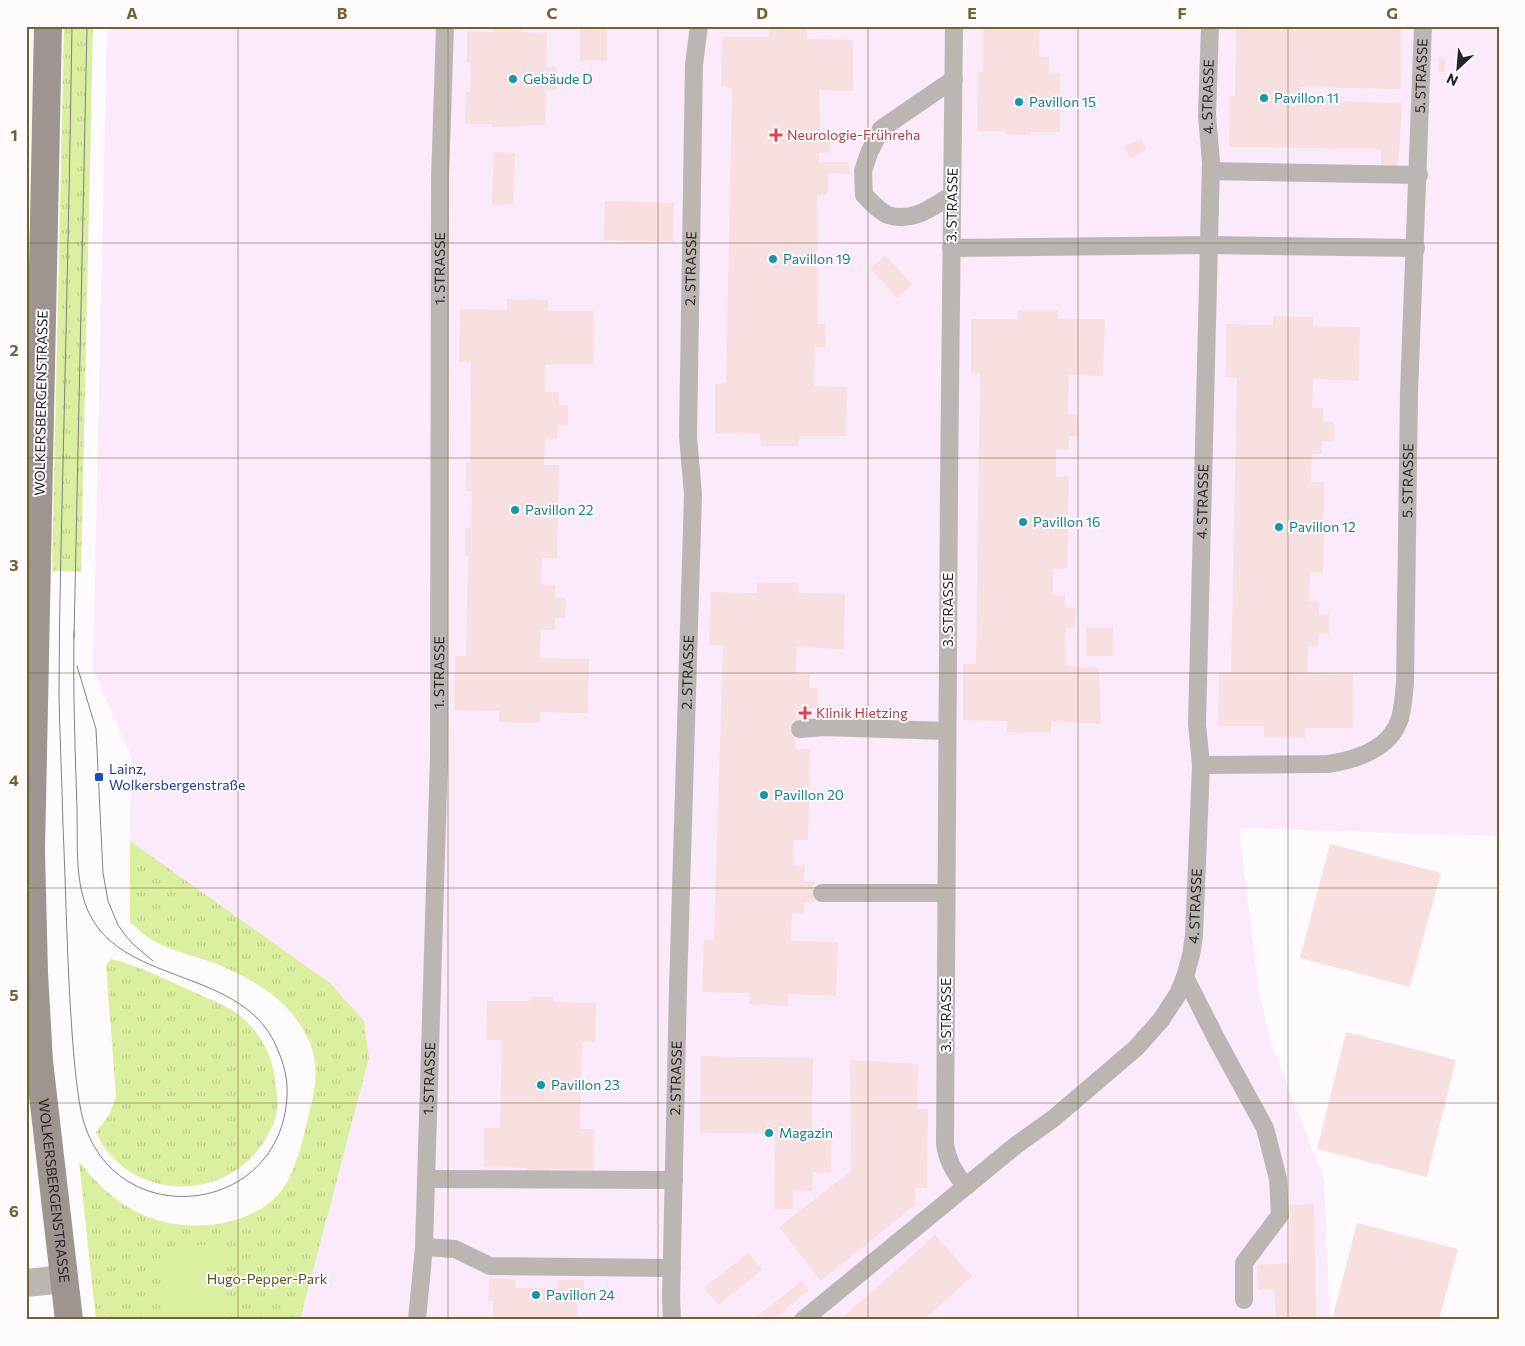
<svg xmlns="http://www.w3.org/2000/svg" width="1525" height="1346" font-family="Commissioner,sans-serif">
<defs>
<pattern id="grass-tufts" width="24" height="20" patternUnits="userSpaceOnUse" patternTransform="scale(1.25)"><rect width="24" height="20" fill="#dbefa0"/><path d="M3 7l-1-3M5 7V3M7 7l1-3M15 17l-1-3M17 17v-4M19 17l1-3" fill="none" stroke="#bccd8a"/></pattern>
</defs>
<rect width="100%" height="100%" fill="#fefafe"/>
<path fill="#faeafb" d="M107,26H1499V836L1239,828L1259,992L1271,1043L1324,1179L1330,1320H300L369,1058L364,1021L330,983L130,841L131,756L93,670Z"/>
<path fill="url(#grass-tufts)" d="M64,26H93L81,572L52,571Z
M130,841L330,983L364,1021L369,1058L300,1320H96L79,1162C97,1183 114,1201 139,1213C180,1233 241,1230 275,1198C294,1180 302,1143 308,1118C319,1075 321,1051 293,1015C275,992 240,973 214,963C197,957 180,953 164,946C155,942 148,938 141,932C137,929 135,925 130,923Z
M111,959C136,965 161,977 185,988C202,996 223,1003 239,1015C260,1032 271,1052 275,1078C277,1091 278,1104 276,1116C274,1126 268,1135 263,1143C223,1205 126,1200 96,1132L109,1115L116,1096L106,965Z"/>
<path fill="#dbefa0" d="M222,1243L230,1320H170L159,1249Z"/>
<path fill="#f7e0df" d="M580,26H607V61H580Z
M983,26H1040L1039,56L1049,57V73H1060V132H1031L1030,135L1004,134L1005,131H977L978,72H983Z
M1236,26H1401V89L1300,87L1297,100L1402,103L1398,171L1381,170V149L1229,147L1230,96H1235Z
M769,28H807V39L853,40V91L819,90L820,132L832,131L830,152L819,153V162H849L850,174L829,173L827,195H817L818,324H826L825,347H815L814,386L847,387L846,436H800L798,446H761L760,434L715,433V384L726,383L732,88L721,86L722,37H769Z
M493,29L521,30V32L547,33L546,67H557L556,90H546L545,125L492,127V124H465L466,92H470L471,63H467V31L493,32Z
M1438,58H1445V72H1438Z
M1141,138L1147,149L1130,158L1124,147Z
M494,152L515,153L513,205L492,204Z
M605,201L674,203L673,242L604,240Z
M885,255L912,284L898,298L870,269Z
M507,299L548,300V311H594L593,365H545V392H559V405L568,406V426L558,425L557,439L545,438L544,465H559L557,558H542L541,584L555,585V597L566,598L565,618H555V630H541L540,658L589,659L588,713L540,712V723L499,722V711L454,710L455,656H466L468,556H465V528H471L472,491H466V463H470L471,362H459L460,309L507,310Z
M1018,310H1058V319H1105L1103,376L1069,375L1068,414L1078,415L1079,436H1069V449L1056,450V477L1069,476L1067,568L1053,569V595H1065V607L1076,608L1075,629L1066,628L1065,666L1099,668L1101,724L1051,721V733L1007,732V721L963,720V664H976L980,373H971V319H1018Z
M1273,316L1313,317V326L1360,327L1359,381L1313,379L1312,408H1323V421L1334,422V441H1322V454H1312L1311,482H1324L1323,573H1310L1309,601H1319V614H1329V634H1319L1318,646H1308L1307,673L1353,674V728H1305V738L1264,737V726H1218L1219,672H1231L1237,378L1226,377V324L1273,325Z
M757,583H798V593L845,594L844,649L797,647L796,674H810L809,688H818V709L807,708V719H796L795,749H810L808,840H794L793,866H805L804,881H815L814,902H805L804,914H792L791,941L838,942L836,996L788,994V1006L749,1004L750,993L702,992L704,939H714L723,646L709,645L711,592L757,593Z
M1086,627H1113V656H1086Z
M1330,844L1441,873L1410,987L1300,958Z
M530,997H553V1002L596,1003L595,1042H582L580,1129H594L593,1170L550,1169V1173H527V1168L484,1167V1128H500L502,1040H486L487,1001H530Z
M1346,1032L1456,1060L1427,1177L1317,1149Z
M701,1056L813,1058L812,1133H832L831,1173L813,1172L812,1191H793V1209H774L775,1134L700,1133Z
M850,1060L918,1064L917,1109H928L927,1188H915V1205L821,1281L779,1227L851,1171Z
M1314,1204L1316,1320H1276L1274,1289L1258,1290L1257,1265L1290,1263V1205Z
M1357,1223L1458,1249L1439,1320H1332Z
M935,1235L972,1276L924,1320H840Z
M748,1253L762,1270L718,1305L704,1288Z
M489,1278L516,1279L515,1288H557L558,1280H584L583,1303L578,1302L577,1320H493V1301H488Z
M802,1281L809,1290L772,1320H752Z"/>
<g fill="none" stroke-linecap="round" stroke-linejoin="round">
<g stroke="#bcb6b3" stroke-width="18">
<path d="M954,26L949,486L945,1144C947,1161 955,1174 966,1187"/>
<path d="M1211,171L1419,175"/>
<path d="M952,195C932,207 913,223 888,215C880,212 870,201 864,195L863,171L869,153L881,129L954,79"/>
<path d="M951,248L1208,245L1416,248"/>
<path d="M800,729L823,727L947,731"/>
<path id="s1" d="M1201,765L1328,764C1355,760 1391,749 1400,718C1403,707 1404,695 1405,683L1409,392L1423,26"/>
<path d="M822,893H946"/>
<path d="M1185,977L1218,1042L1265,1128L1278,1179L1280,1215L1244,1263V1300"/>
<path d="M427,1179L674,1180"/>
<path d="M424,1247L455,1249L490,1266L672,1268"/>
<path id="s2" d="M417,1320L424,1247L439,756L440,179L445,26"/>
<path id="s3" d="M672,1320L671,1298L678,988L693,495L688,436L694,64L699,26"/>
<path id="s4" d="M803,1320L1015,1146L1054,1118L1136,1048L1161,1020L1178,994L1185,977L1191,955L1194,936L1201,765L1197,724L1211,163L1207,115L1210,26"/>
</g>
<path stroke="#bcb6b3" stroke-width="28" d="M26,1283L64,1279"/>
<path stroke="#9e9490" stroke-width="28" id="s5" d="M48,26L31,851L34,973L39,1061L69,1320"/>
<path stroke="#837f83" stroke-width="1" d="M72,26C70,158 67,289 64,421C62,513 59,605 59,697C60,740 62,783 63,825C66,894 67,963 72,1032C74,1058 76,1085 81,1111C107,1235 281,1219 287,1096C288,1079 284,1064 277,1048C244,968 126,986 90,915C74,884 78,843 77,809C75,749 73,690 74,631
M74,638L87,26
M77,666L96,729L103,873L108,901L118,925L125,935L133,944L153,961"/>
</g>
<path fill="none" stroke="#736230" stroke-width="1" stroke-opacity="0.55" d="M238,26V1320M448,26V1320M658,26V1320M868,26V1320M1078,26V1320M1288,26V1320M26,243H1499M26,458H1499M26,673H1499M26,888H1499M26,1103H1499"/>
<g fill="#0f9aa8" stroke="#fefafe" stroke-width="2">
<circle cx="513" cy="79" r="5"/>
<circle cx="1264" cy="98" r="5"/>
<circle cx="1019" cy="102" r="5"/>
<circle cx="773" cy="259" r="5"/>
<circle cx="515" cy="510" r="5"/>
<circle cx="1023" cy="522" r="5"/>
<circle cx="1279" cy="527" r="5"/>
<circle cx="764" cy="795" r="5"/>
<circle cx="541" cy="1085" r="5"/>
<circle cx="769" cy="1133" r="5"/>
<circle cx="536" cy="1295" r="5"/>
</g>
<g fill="#e0444e" stroke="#fefafe" stroke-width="2">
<path d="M773.5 127.5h5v5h5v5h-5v5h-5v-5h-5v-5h5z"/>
<path d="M802.5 705.5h5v5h5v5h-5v5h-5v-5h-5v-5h5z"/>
</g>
<rect fill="#1a4fb4" stroke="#fefafe" stroke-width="2" x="94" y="772" width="10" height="10" rx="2.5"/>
<g text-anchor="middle" stroke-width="4" stroke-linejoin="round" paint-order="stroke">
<g font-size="14" fill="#272327" stroke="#fefafe">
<text dy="5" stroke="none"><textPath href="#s1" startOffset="860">5. STRASSE</textPath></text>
<text dy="5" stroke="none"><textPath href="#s4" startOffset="1399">4. STRASSE</textPath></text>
<text transform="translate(952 205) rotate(-89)" y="5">3. STRASSE</text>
<text dy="5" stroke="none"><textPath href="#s2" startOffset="1052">1. STRASSE</textPath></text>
<text dy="5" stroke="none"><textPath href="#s3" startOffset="1052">2. STRASSE</textPath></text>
<text transform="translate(41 403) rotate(-89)" y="5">WOLKERSBERGENSTRASSE</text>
<text dy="5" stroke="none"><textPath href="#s1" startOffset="455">5. STRASSE</textPath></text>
<text dy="5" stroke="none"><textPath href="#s4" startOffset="994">4. STRASSE</textPath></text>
<text transform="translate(948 610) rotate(-90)" y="5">3. STRASSE</text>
<text dy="5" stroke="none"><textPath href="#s2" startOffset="648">1. STRASSE</textPath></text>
<text dy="5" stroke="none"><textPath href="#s3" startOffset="648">2. STRASSE</textPath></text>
<text dy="5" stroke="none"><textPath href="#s4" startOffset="589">4. STRASSE</textPath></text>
<text transform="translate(946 1015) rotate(-90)" y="5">3. STRASSE</text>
<text dy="5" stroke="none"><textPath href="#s2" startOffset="242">1. STRASSE</textPath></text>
<text dy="5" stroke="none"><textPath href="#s3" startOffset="242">2. STRASSE</textPath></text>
<text dy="5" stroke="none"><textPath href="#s5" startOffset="1166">WOLKERSBERGENSTRASSE</textPath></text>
</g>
<g font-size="14" fill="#0d838f" stroke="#fefafe" text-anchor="start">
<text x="523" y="84">Gebäude D</text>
<text x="1274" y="103">Pavillon 11</text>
<text x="1029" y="107">Pavillon 15</text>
<text x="783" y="264">Pavillon 19</text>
<text x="525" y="515">Pavillon 22</text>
<text x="1033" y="527">Pavillon 16</text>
<text x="1289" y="532">Pavillon 12</text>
<text x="774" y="800">Pavillon 20</text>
<text x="551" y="1090">Pavillon 23</text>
<text x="779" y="1138">Magazin</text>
<text x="546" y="1300">Pavillon 24</text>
</g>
<g font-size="14" fill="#be3a42" stroke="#fefafe" text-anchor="start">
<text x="787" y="140">Neurologie-Frühreha</text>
<text x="816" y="718">Klinik Hietzing</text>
</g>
<g font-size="14" fill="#164399" stroke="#fefafe" text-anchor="start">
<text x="109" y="774">Lainz,<tspan x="109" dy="16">Wolkersbergenstraße</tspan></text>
</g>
<g font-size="14" fill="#505d18" stroke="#fefafe">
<text x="267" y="1284">Hugo-Pepper-Park</text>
</g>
</g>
<rect width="1525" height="1346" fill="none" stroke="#fefafe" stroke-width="55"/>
<g transform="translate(1458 68) rotate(206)" stroke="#fefafe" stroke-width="4" paint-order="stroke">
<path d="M0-4L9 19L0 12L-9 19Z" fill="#272327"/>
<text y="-8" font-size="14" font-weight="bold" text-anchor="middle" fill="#272327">N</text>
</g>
<rect x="28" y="28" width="1470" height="1290" fill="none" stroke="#736230" stroke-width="2"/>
<g font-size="16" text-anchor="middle" font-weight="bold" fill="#736230">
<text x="132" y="19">A</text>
<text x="342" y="19">B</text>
<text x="552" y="19">C</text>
<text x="762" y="19">D</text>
<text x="972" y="19">E</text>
<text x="1182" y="19">F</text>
<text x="1392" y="19">G</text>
<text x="14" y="141">1</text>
<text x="14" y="356">2</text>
<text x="14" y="571">3</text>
<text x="14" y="786">4</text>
<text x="14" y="1001">5</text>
<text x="14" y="1217">6</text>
</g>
</svg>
